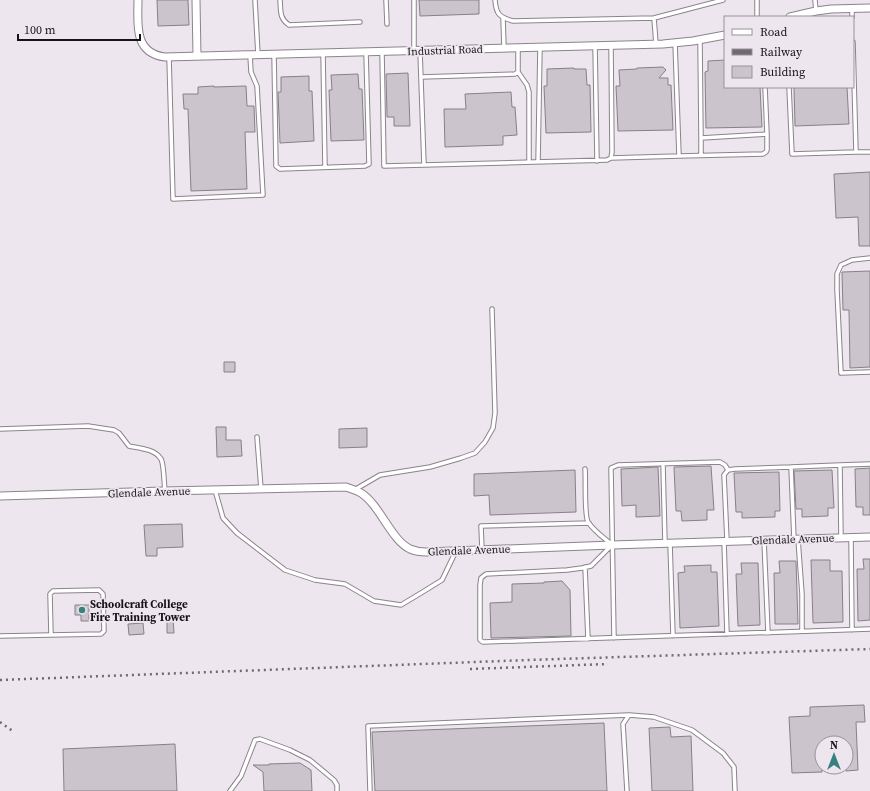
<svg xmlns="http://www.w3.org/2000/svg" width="870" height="791" font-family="'Source Serif 4',serif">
<rect width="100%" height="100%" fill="#eee6ef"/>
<path fill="#ccc4cc" stroke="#888088" d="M157,0H188L189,25L158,26Z
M419,0H479V14L420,16Z
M725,60V87H760L762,127L706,128L705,72L708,71V61Z
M663,67L666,70L659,78H668V85H671L673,130L618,131L616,86H620L619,70L637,69V68Z
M574,68V69H586L587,85H590L591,132L546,133L544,86H547V69Z
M408,73L410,126H394V117H387L386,74Z
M358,74L359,89H362L364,140L331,141L329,90H332L331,75Z
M309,76V91H312L314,141L280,143L278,92H281V77Z
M214,86V87L246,86L247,106H254L255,132H245L247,189L191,191L188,109H184L183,94H198V87Z
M794,87H847L849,124L795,126Z
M511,92L512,107H515L517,135L503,136V145L445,147L444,109H466L465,94Z
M870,172V246H859L858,217L836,218L834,174Z
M870,271V367L850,368L849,310H843L842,272Z
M224,362H235V372H224Z
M216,427H226V440H241L242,456L217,457Z
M367,428V447L339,448V429Z
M711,466L714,510H707V520L682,521L681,511H676L674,467Z
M658,467L660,516L636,517V505L622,506L621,469Z
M870,468V515H863V507H856L855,469Z
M575,470L576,512L490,515L489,495L474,496V474Z
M832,470L834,508H828V516L802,517V509H796L794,471Z
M779,472L780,511H775V517L742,518V512H736L734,473Z
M182,524L183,547L157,548V556H146L144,525Z
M863,559H870V620L858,621L857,569H864Z
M811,560H830V571H842L843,622L813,623Z
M779,561H796L798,624H775L774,573H780Z
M741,563H758L760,625L738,626L736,574H742Z
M711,565V572H717L719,626L680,628L678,573L685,572L684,566Z
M562,581L570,590L571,636L491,638L490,603L512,602V584L544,583V582Z
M75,605H89V621H81V615H75Z
M167,618H173L174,633H167Z
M143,623L144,634L129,635L128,624Z
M864,705L865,722H856L858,770L846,771V743H822V772L792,773L789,717L810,716V707Z
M604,723L607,791H375L372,732Z
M670,727L671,737L691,736L693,791H652L649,728Z
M175,744L177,791H64L63,749Z
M300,763L311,770L312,791H264L263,772L253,765H269V764Z"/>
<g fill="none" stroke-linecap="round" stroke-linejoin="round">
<g stroke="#8b848b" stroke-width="5.5">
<path id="service" d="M255,0L258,55
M280,0C281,11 279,18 289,25L360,22
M386,0L387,24
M414,0V51
M495,0C496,14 499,17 513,21L654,18L723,0
M757,0V17
M815,0L816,11
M852,9V17
M503,18L504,48
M654,18L656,44
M700,40L701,138L767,134L765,87
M595,45L597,161
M382,52L384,166L424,165L420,51
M323,53L325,167
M274,54L276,166L280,169L365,166L369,164L366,52
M169,57L173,199L263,195L257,86L251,72L250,55
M518,72L527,85L529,92V162
M421,77L515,74L518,72V48
M789,87L792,154L856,152L853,42
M701,138V155
M856,152H870
M679,156L763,154L766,152L767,150V134
M611,158L679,156L675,42
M538,162L540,47
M424,165L607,160L611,158L612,152L611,45
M870,258L852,260L841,265L837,274V290L841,373L870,372
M0,429L88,426L114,430L119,433L129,446C139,448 155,449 161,459C164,464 164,484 165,491
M257,437L261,489
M663,464L665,543
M840,465L870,464
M585,469C586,479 584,515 588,522C594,531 604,538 611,544
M356,489L380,475L430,467L461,458L475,453L485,442L493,428L495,413L492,309
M215,490L223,518L237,533L285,570L315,580L345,584L374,601L401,605L421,593L442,580L456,551
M851,538L852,630
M794,539L791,467L840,465L841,538
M798,539L802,594V631
M764,540L768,633
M724,541L727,634
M727,541L724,475L728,470L735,469L791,467
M670,543L673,636
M611,546L591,566L582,568L567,570L486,574L481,578L480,585V640L483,642L870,629
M482,550L481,526L589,523
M585,567L588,639
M0,636L101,634L104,631L103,594L99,590L53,591L50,594L51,635
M614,638L611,468L618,465L720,462L725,465L728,470
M230,791L241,776L255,740L260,739L290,750L310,760L334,780L337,785V791
M370,791L368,726L629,715
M627,791L623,724L629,715L654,717L692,730L723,753L734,767L735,791"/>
</g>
<g stroke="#8b848b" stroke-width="9">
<path id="minor" d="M138,0C138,23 133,53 165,57L663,44L693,41L725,35
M196,0L197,56
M790,17L816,11L831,9L870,8
M0,496L164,491L346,487C351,489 356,490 361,493C380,505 391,540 410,549C415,551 420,552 426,552L612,545L870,537"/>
</g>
<use href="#service" stroke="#fff" stroke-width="3.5"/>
<use href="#minor" stroke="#fff" stroke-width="7"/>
<path stroke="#706a70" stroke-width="2.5" stroke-dasharray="2 4" stroke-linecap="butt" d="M470,669L608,664
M0,680L528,660L870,649
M0,722L14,732"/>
</g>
<circle fill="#398180" stroke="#eee6ef" stroke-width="1.5" cx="82" cy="610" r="4"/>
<g text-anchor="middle" stroke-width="3.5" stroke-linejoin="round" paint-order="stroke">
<g font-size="11" fill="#161316" stroke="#eee6ef">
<text transform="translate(445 50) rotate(-2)" y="4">Industrial Road</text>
<text transform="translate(149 492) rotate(-2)" y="4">Glendale Avenue</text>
<text transform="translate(793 539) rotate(-2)" y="4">Glendale Avenue</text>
<text transform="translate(469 550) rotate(-2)" y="4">Glendale Avenue</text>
</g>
<g font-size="11" font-weight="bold" fill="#161316" stroke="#eee6ef" text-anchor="start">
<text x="90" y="608">Schoolcraft College<tspan x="90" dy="13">Fire Training Tower</tspan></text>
</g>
</g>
<rect x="724" y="16" width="130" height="72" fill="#eee6ef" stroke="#989298"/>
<rect x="732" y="29" width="20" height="6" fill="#ffffff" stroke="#989298"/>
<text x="760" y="36" font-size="12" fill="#161316">Road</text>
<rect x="732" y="49" width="20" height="6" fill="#706a70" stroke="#989298"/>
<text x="760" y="56" font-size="12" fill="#161316">Railway</text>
<rect x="732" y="66" width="20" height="12" fill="#ccc4cc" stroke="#989298"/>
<text x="760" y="76" font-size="12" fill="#161316">Building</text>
<g transform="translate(834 755)"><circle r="19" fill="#eee6ef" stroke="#989298"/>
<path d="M0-3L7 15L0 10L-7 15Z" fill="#398180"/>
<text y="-6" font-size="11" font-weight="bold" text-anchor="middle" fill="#161316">N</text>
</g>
<path d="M18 34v6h122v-6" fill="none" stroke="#161316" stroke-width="2"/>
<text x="24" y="34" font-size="12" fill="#161316" stroke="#eee6ef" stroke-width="3" paint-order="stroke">100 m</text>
</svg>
